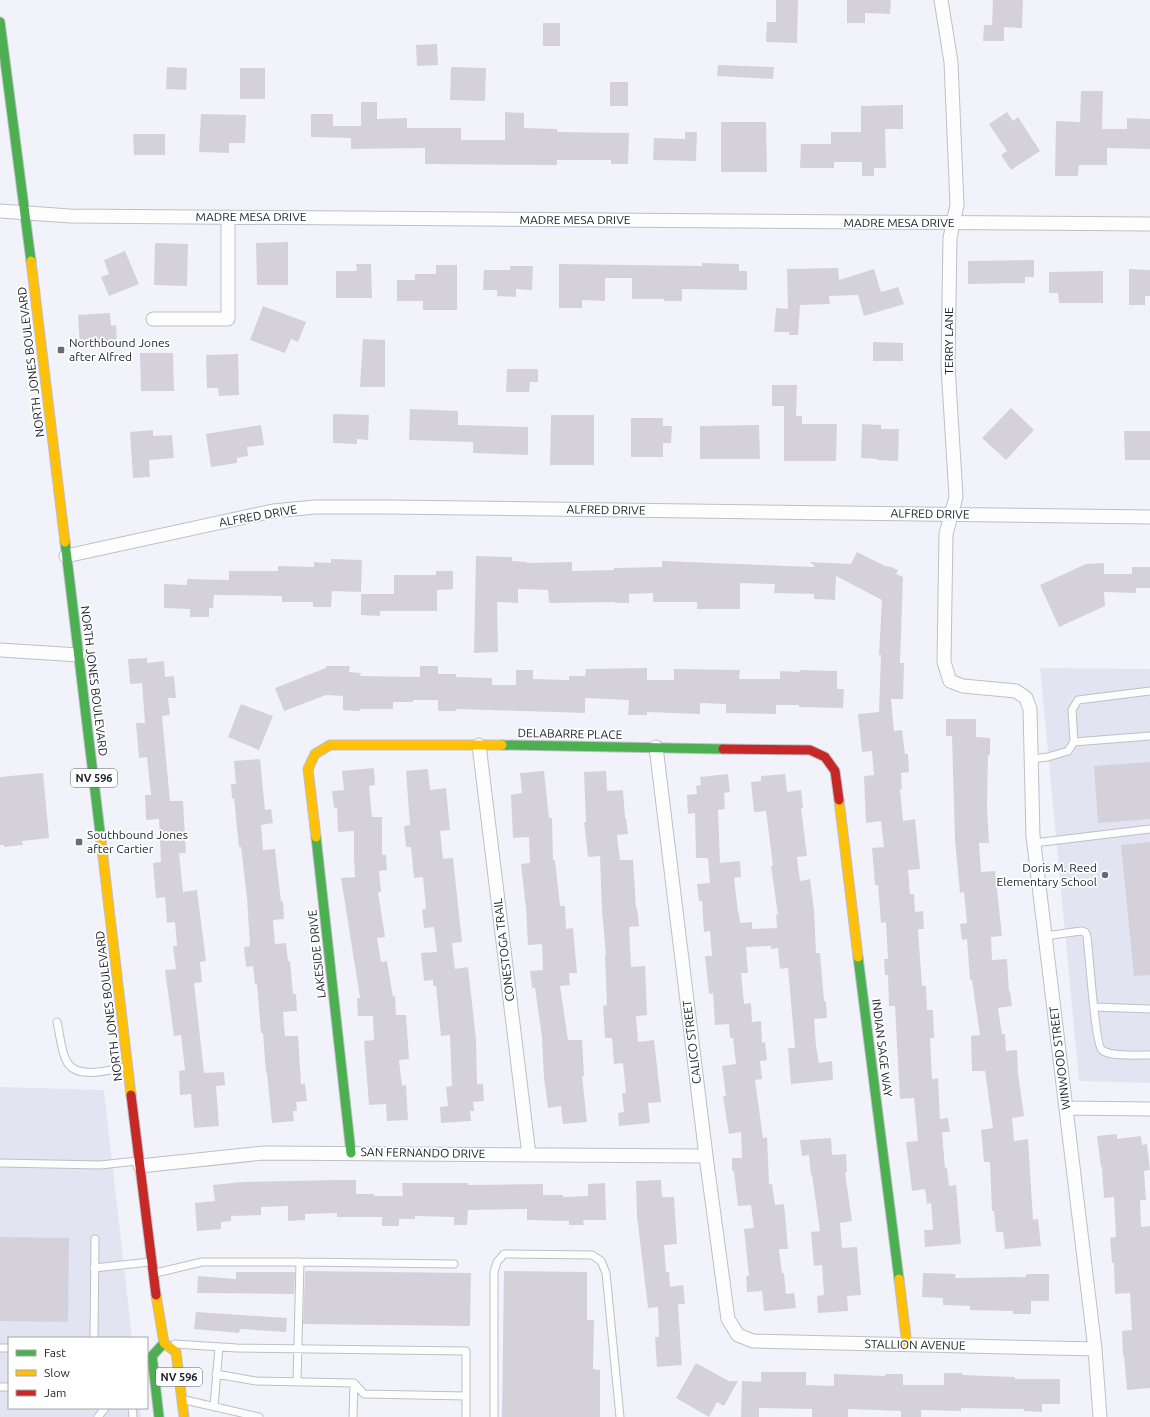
<svg xmlns="http://www.w3.org/2000/svg" width="1150" height="1417" font-family="Ubuntu,sans-serif">
<rect width="100%" height="100%" fill="#f2f3fa"/>
<path fill="#e2e4f1" d="M1040,668L1150,669V1083L1079,1081Z
M0,1087L104,1090L132,1338H9V1408H140L141,1417H0Z"/>
<path fill="#d5d1db" d="M776,0H798L797,43L766,42L767,22H776Z
M847,0H891L890,14L865,13V23H847Z
M993,0H1023L1022,28L1004,27V41H983L984,25H992Z
M543,23H560V46H543Z
M437,44L438,65L417,66L416,45Z
M718,65L774,67L773,79L717,76Z
M167,67L187,68L186,90L166,89Z
M451,67L486,68L485,101L450,100Z
M240,68H265V99H240Z
M610,82H628V106H610Z
M1081,91H1103L1102,129H1127V118L1150,119V149L1107,148V165H1079L1078,176H1055L1056,121L1080,122Z
M361,102H377V119L407,118V128H461V140H505V112L524,113V128L557,129V132L629,133L628,164H611V160H557V165L425,164V148L351,149V138L311,137V114H333V126H361Z
M903,105V129H885L886,168H874V176H862V162H834V168H800L801,144H831V132H861V106Z
M1007,112L1013,121L1018,117L1040,151L1011,170L1001,155L1007,151L989,124Z
M201,114L246,115L245,143H229V153L199,152Z
M721,122H766L767,172H721Z
M685,132H697L696,161L653,160L654,138L685,139Z
M133,134H165V155H134Z
M288,242V285H257L256,243Z
M155,243L188,244L187,286L154,285Z
M125,251L139,284L109,296L101,277L109,274L104,260Z
M1034,260V277H1025V283L968,284V261Z
M702,263L739,264V271H747V290L682,289V301H664V299H632V278H605V301L582,300V308H559V264L702,266Z
M356,264H371L372,298H336V271H357Z
M436,265H457V310H423V301H397V280H415V274H436Z
M510,266H533L532,290L516,289V297L497,296V290H483L484,270H510Z
M838,268L839,280L874,269L881,292L898,287L904,304L864,316L858,295L829,296L830,304L800,305L798,335H789V332H774L776,308L788,309L787,269Z
M1129,269L1150,270V296H1145V305H1129Z
M1103,271V303H1059L1058,293H1049V272Z
M263,306L306,322L298,342L291,339L285,353L250,340Z
M110,313L111,326L116,325L117,345L80,347L78,315Z
M363,339L385,340V387H360Z
M873,342L903,343V361H873Z
M140,353H173L174,391H141Z
M238,354L239,395L219,396L218,388H207L206,355Z
M507,369H538V382H530L529,392H506Z
M772,385H797L796,416H802V424H837L836,461H784V406H772Z
M1011,408L1034,430L1006,460L982,438Z
M410,409L458,411V425L528,427V455L473,453V442L409,440Z
M333,414L369,415L368,440L357,439V444L333,443Z
M551,415H594V465H550Z
M631,418H663V426H672L671,443H663V457H631Z
M862,424L881,425V429H899L898,461L877,460V459L861,458Z
M261,425L264,445L247,447L248,456L237,458V463L211,467L206,434Z
M759,425L760,459H700V426Z
M153,430V436L172,435L174,458L149,460L150,477L133,478L130,432Z
M1124,431H1150V460H1125Z
M857,552L885,566L891,567L898,570L896,574L903,577L900,663H904L903,699H891L894,731L902,730L905,754H908L909,772L901,773L902,789H900L903,821L915,819L920,869L908,870L910,894H914L915,912L923,911L924,929H918L922,986H926L927,1010H933L934,1038H930L932,1079L938,1078L940,1119L948,1118L950,1132H942L945,1168H947L949,1186L956,1185L961,1244L925,1247L924,1230H933L931,1203L927,1204L925,1189L912,1191L906,1142L918,1141L914,1098L900,1099L895,1006H889L888,975H885L884,959H888L886,922L881,923L878,885H875L872,848L884,847L881,821L866,823L864,776L874,775L872,751L862,752L858,714L879,712L881,655H879L882,600L836,576L835,600L814,599V594L774,593L775,584L740,583V609H697V602H653V593L629,594V603H615V602L549,603L548,590L518,589V603L497,602L498,652L474,653L476,556L512,557V561L527,562V563L572,562V571L614,570V568L662,567V561L814,567V565L809,562L851,564Z
M331,559L362,560L361,592L332,591L331,607H313V602H282V596L214,595L213,608H209V617H190V609L164,608V584L187,585V579L229,580V571H278V566L314,567V562L331,563Z
M1104,563V574H1132V567H1150V588H1136V593L1104,592L1105,606L1059,627L1040,585L1086,564Z
M436,571H453V589L437,590V611H380V616L361,615V594H394V575H436Z
M147,658V663L164,661L165,677L174,676L176,698H168L170,715L162,716L170,801H183L186,853H179L183,892L197,890L206,961L200,962L202,982L194,983L204,1073L224,1072L225,1085L216,1086L219,1126L194,1128L191,1094L180,1095L179,1071L185,1070L181,1035L174,1036L165,970L176,969L173,946H177L175,922L167,923L165,897L156,898L153,863L161,862L159,819L146,820L145,795H151L147,757L139,758L136,723H145L142,683L130,684L128,659Z
M326,666H350L349,672L361,673L360,676L420,677V666H438V674H456V677L492,678V685H516V670H533V679L569,680V676H585L586,669L647,668V680H674V669L740,670L739,679H780V671L800,672V670L837,671V689H844L843,708L799,707V705H776V714L726,713V704L700,703V714L647,712V715H628L629,700L585,698V713L456,709V711H438V700H413V702H393V709H360V711L343,710V696L326,695L284,711L275,688L326,668Z
M241,704L273,716L259,750L228,737Z
M946,719H976V737L990,738V755H988L987,807L989,843H979L981,872L995,871L1002,936L991,937L992,960L1007,959L1009,991H1010L1012,1006L998,1008L1002,1034H1005L1006,1051L1017,1050L1018,1073L1024,1116L1012,1118L1014,1141L1028,1139L1033,1220L1038,1219L1041,1246L1005,1249L1003,1232H996L994,1211H992L990,1162H984L981,1130L993,1128L985,1071H972L971,1036L980,1035L972,980H970L967,939L962,940L960,924L967,923L964,892L960,893L955,840L952,736H946Z
M260,759L265,810L271,809L273,823L261,825L263,850L275,849L281,902L283,901L284,919L273,920L275,944L286,943L288,961H290L293,994H296L297,1011L283,1012L285,1036H298L301,1084H305L307,1101L296,1102L297,1111H293L294,1121L272,1123L267,1073H266L263,1033H261L257,984H255L253,966L246,967L244,947L250,946L247,898L241,847H239L234,798L232,799L231,784H236L234,761Z
M1150,762V819L1098,823L1094,766Z
M374,768L375,785L369,786L372,817H382V855H386L387,870L379,871L381,892H378L385,937L377,938L381,962L387,961L393,997L395,996L396,1015H406L409,1059L399,1060L402,1086L406,1085L408,1120L387,1121L386,1104L369,1105L364,1041L374,1040L373,1016H358L357,998H360L341,878L355,877L354,859V831L338,832L337,808H334L332,791L344,790L342,771Z
M428,769L430,790L446,788L450,830L440,831L443,859L453,858L462,942L452,943L455,969L468,967L476,1039L477,1084H483L484,1101L473,1102L474,1111H470L471,1121L441,1123L440,1107L448,1106L446,1087L452,1086L450,1035L441,1036L436,986H433V980L424,981L421,953L437,952L434,927L424,928L422,910L426,909L423,877L414,878L411,847H406L404,826L410,825L406,771Z
M544,771L549,818H552L553,860H555L560,906H565L566,929L573,928L577,973H569L570,985L560,986L568,1040H582L584,1076H582L587,1122L563,1124L561,1106L548,1108L544,1078L542,1037L535,988H532L530,971L543,970L542,944L528,945L526,908L521,864L530,863L529,837L513,838L511,795L522,793L520,773Z
M606,771L607,791L623,790L625,818H626L628,834L617,835L620,860H633L636,908H637L639,926L629,927L631,967L645,966L647,1015L636,1016L638,1042L654,1040L661,1102L648,1103L650,1123L619,1126L618,1113L624,1112L622,1093H626L623,1063L614,1064L612,1038H605L603,1006L607,1005L605,955H606L602,911L600,856L588,857L584,822H586L584,772Z
M43,773L49,838L22,841L23,845L4,847V845H0V777Z
M728,774L730,792L724,793L725,809L718,810L720,863L740,861L741,877L734,878L738,913H739L740,923L752,922V929L777,928L776,915H778L771,866H773L766,811L754,812L751,782L761,781V776L785,774L787,792L801,790L803,808H801L807,856L797,857L800,881L810,879L814,910L816,953H820L824,1001H826L827,1018L814,1019L816,1046L819,1063L832,1061L833,1080L791,1084L788,1048H795L788,968L780,969L778,948L771,949V946L746,947L748,973H741L744,1004L751,1003L752,1022L761,1021L762,1043L765,1042L767,1060L760,1061L762,1079L755,1080L763,1138L767,1137L769,1184H772L775,1205L784,1204L788,1249H779L782,1273H784L786,1294L794,1293L796,1308L764,1311L762,1291L747,1292L746,1276H749L744,1229L754,1228L751,1205L738,1206L734,1171H732V1158H742L741,1132L729,1134L723,1096H726L722,1066L736,1064L733,1038H730L729,1024L715,1025L713,993L709,994L705,956H712L710,931L704,932L702,901H699L697,884L710,883L708,858H696L695,813L688,814L687,795L697,794L696,786L701,785L700,777Z
M1150,842V975L1134,976L1121,845Z
M1117,1134V1139L1141,1136L1142,1145L1147,1144L1150,1170L1144,1171L1146,1200H1140L1141,1227L1150,1226V1388L1127,1390L1124,1355H1123L1122,1331L1132,1330L1130,1293L1115,1294L1114,1263H1112L1110,1238L1116,1237L1114,1197L1104,1198L1102,1167H1101L1097,1136Z
M831,1138L832,1155L846,1154L847,1172L845,1173L852,1221L840,1223L842,1248L857,1247L861,1295L847,1296L848,1311L818,1313L817,1296L824,1295L822,1265L814,1266L811,1232L820,1231L812,1175H811L809,1155L802,1156L800,1140Z
M338,1180H356V1194H374V1196H403L402,1183H468V1185L543,1184V1195H563V1197L588,1196V1184L605,1183L606,1220H583L584,1225H569V1221L527,1220V1209L468,1210L467,1225H454V1217L415,1216V1219H399V1226H382V1217H337V1213L305,1214V1220L288,1221V1206L261,1207V1215L231,1216V1221L221,1222V1229L197,1231L195,1203L215,1201L213,1185L242,1182Z
M661,1180L662,1197H674L677,1244L664,1245L666,1272H669L670,1287L683,1285L685,1304H678L682,1365L657,1367L655,1337H659L658,1307L648,1308L637,1216L636,1181Z
M0,1237L69,1238L68,1322L0,1321Z
M306,1271L471,1273L470,1326L303,1324L305,1272Z
M504,1271L587,1272V1320H594L593,1369L600,1370V1417H502Z
M236,1272H295L294,1294L197,1293L198,1276L236,1279Z
M923,1273L956,1274L955,1278L1026,1277V1274H1049V1301H1031V1314H1013V1311L970,1310V1306L943,1305V1298L922,1297Z
M196,1312L287,1318L286,1332L240,1329L239,1333L194,1329Z
M696,1363L729,1381H738L724,1406L717,1402L709,1417L676,1398Z
M761,1372H806V1385L834,1386V1374L885,1376V1374H903V1385H944V1373H962V1375L1015,1377V1379H1060V1404H1042V1412L1024,1411V1409L961,1408V1411L921,1410V1417H901V1411L848,1409V1417H812V1409L759,1408V1417H741L742,1381L761,1382Z"/>
<g fill="none" stroke-linecap="round" stroke-linejoin="round">
<g stroke="#bebfc8" stroke-width="9">
<path id="lane" d="M1074,742L1072,710L1078,700L1150,691
M1031,759L1048,757L1068,751L1074,742L1150,736
M1034,843L1150,829
M1045,936L1081,931L1085,932L1087,936C1089,951 1095,1045 1102,1050C1110,1057 1139,1055 1150,1055
M1094,1007L1150,1009
M57,1022C60,1034 61,1052 67,1062C77,1080 110,1070 126,1067
M0,1163L100,1165L137,1161
M94,1268L150,1262
M156,1273L202,1262H300L454,1264
M94,1338L95,1239
M175,1344L237,1348L466,1351V1417
M0,1348H9
M216,1374L256,1381L354,1383L364,1394L466,1396
M297,1382L300,1262
M0,1387H9
M185,1400L259,1417
M214,1406L219,1347
M132,1408L133,1417
M98,1417L105,1408
M353,1417L354,1383
M494,1417V1272L497,1262L504,1254L592,1255L601,1261L606,1273L620,1417"/>
</g>
<g stroke="#bebfc8" stroke-width="15">
<path id="street" d="M941,0L951,62L957,205L950,238L948,366L956,497L946,534L944,662L950,681L963,686L1016,691L1026,698L1030,709L1033,836L1095,1349L1100,1417
M0,211L70,216L1150,224
M153,319H228V217
M66,556L273,511L315,507H388L1150,517
M0,650L79,655
M479,745L529,1155
M656,747L706,1156L728,1319L738,1335L753,1341L1095,1349
M1066,1108L1150,1109
M140,1166L264,1153L706,1156"/>
</g>
<g stroke="#bebfc8" stroke-width="11">
<path id="fast" d="M0,22L31,261
M65,542L101,840
M502,745L723,749
M316,837L351,1153
M858,957L899,1279
M159,1417L152,1356L164,1343"/>
</g>
<g stroke="#bebfc8" stroke-width="11">
<path id="slow" d="M31,261L65,542
M839,800L858,957
M316,837L308,769L315,754L330,745H502
M101,840L131,1095
M899,1279L907,1345
M156,1295L164,1343L176,1352L184,1417"/>
</g>
<g stroke="#bebfc8" stroke-width="11">
<path id="jam" d="M723,749L810,750L825,757L835,771L839,800
M131,1095L156,1295"/>
</g>
<use href="#lane" stroke="#fdfdfe" stroke-width="7"/>
<use href="#street" stroke="#fdfdfe" stroke-width="13"/>
<use href="#fast" stroke="#4caf50" stroke-width="9"/>
<use href="#slow" stroke="#ffc107" stroke-width="9"/>
<use href="#jam" stroke="#c62828" stroke-width="9"/>
</g>
<g fill="#686a74" stroke="#fff" stroke-width="1.5">
<rect x="57" y="346" width="8" height="8" rx="2"/>
<rect x="75" y="838" width="8" height="8" rx="2"/>
<circle cx="1105" cy="875" r="4"/>
</g>
<g text-anchor="middle" stroke-width="3.5" stroke-linejoin="round" paint-order="stroke">
<g fill="#fff" stroke="#62636b" stroke-width="1">
<rect x="71" y="769" width="46" height="18" rx="3"/>
<rect x="156" y="1368" width="46" height="18" rx="3"/>
</g>
<g font-size="11" font-weight="bold" fill="#1e202c">
<text x="94" y="782">NV 596</text>
<text x="179" y="1381">NV 596</text>
</g>
<g font-size="12" fill="#1e202c" stroke="#fff">
<text x="251" y="221">MADRE MESA DRIVE</text>
<text x="575" y="224">MADRE MESA DRIVE</text>
<text x="899" y="227">MADRE MESA DRIVE</text>
<text transform="translate(949 341) rotate(-90)" y="4">TERRY LANE</text>
<text transform="translate(31 362) rotate(-97)" y="4">NORTH JONES BOULEVARD</text>
<text transform="translate(606 510) rotate(1)" y="4">ALFRED DRIVE</text>
<text transform="translate(930 514) rotate(1)" y="4">ALFRED DRIVE</text>
<text transform="translate(258 516) rotate(-10)" y="4">ALFRED DRIVE</text>
<text transform="translate(94 681) rotate(83)" y="4">NORTH JONES BOULEVARD</text>
<text transform="translate(570 734) rotate(1)" y="4">DELABARRE PLACE</text>
<text transform="translate(504 950) rotate(-97)" y="4">CONESTOGA TRAIL</text>
<text transform="translate(317 954) rotate(-96)" y="4">LAKESIDE DRIVE</text>
<text transform="translate(109 1006) rotate(-97)" y="4">NORTH JONES BOULEVARD</text>
<text transform="translate(692 1042) rotate(-97)" y="4">CALICO STREET</text>
<text transform="translate(882 1048) rotate(83)" y="4">INDIAN SAGE WAY</text>
<text transform="translate(1060 1058) rotate(-97)" y="4">WINWOOD STREET</text>
<text transform="translate(423 1153) rotate(1)" y="4">SAN FERNANDO DRIVE</text>
<text transform="translate(915 1345) rotate(1)" y="4">STALLION AVENUE</text>
</g>
<g font-size="12" fill="#1e202c" stroke="#fff" text-anchor="start">
<text x="69" y="347">Northbound Jones<tspan x="69" dy="14">after Alfred</tspan></text>
<text x="87" y="839">Southbound Jones<tspan x="87" dy="14">after Cartier</tspan></text>
<text x="1097" y="872" text-anchor="end">Doris M. Reed<tspan x="1097" dy="14">Elementary School</tspan></text>
</g>
</g>
<rect x="8" y="1337" width="140" height="72" fill="#ffffff" stroke="#a5a6ab"/>
<rect x="16" y="1350" width="20" height="6" fill="#4caf50" stroke="#a5a6ab"/>
<text x="44" y="1357" font-size="12" fill="#1e202c">Fast</text>
<rect x="16" y="1370" width="20" height="6" fill="#ffc107" stroke="#a5a6ab"/>
<text x="44" y="1377" font-size="12" fill="#1e202c">Slow</text>
<rect x="16" y="1390" width="20" height="6" fill="#c62828" stroke="#a5a6ab"/>
<text x="44" y="1397" font-size="12" fill="#1e202c">Jam</text>
</svg>
